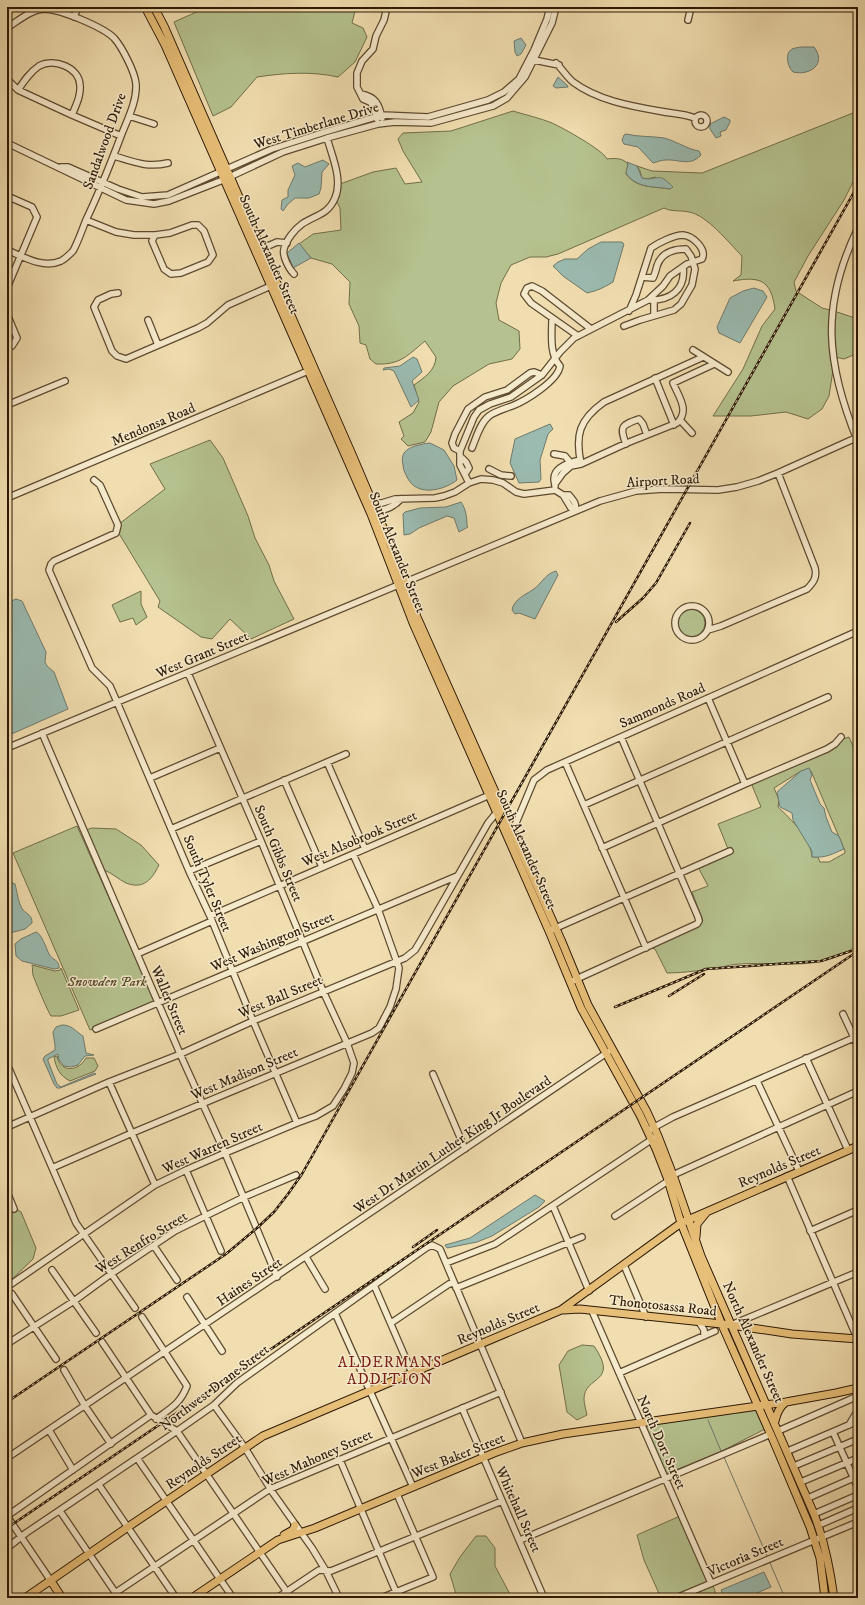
<svg xmlns="http://www.w3.org/2000/svg" width="865" height="1605" font-family="'IM FELL DW Pica',serif">
<rect width="100%" height="100%" fill="#f1deb0"/>
<filter id="stains"><feTurbulence type="fractalNoise" baseFrequency=".005" numOctaves="4"/><feColorMatrix values="0 0 0 0 .2 0 0 0 0 .09 0 0 0 0 .02 0 0 0 .5 -.17"/></filter>
<radialGradient id="worn" r=".72"><stop offset=".6" stop-color="#630" stop-opacity="0"/><stop offset="1" stop-color="#630" stop-opacity=".3"/></radialGradient>
<path fill="#b5c28f" stroke="#706e4a" fill-rule="evenodd" d="M204,7H356L352,23L363,28L367,37L355,62L338,77C311,71 284,73 257,77L231,107L213,116L174,22L201,10Z
M513,111C526,115 540,118 552,123C563,128 603,150 607,159C615,158 623,158 628,164L626,174C637,189 654,186 670,189L655,177L647,179L642,178L640,171L637,166L652,171L702,173L858,111V172L844,200L808,256L794,282L796,291L822,308L830,310L829,333L833,370L829,396L822,409L808,419L786,412L751,416H713L743,369L762,326L775,309C771,280 760,276 733,281L741,275L742,256C729,243 707,215 689,212C680,210 672,212 664,208L558,254L546,257H530L511,265L501,283L496,303L499,320L519,331L520,349L512,359L489,364L453,386L439,402L431,432L425,442L408,446L401,439L404,436L399,422L413,413L419,402L414,385C425,377 435,371 436,357L425,341C407,356 400,365 376,364L370,359L366,345L360,343L359,326L349,304L350,282L332,264L311,258L299,244L313,234L341,230L340,208L336,200L340,184L373,172L396,168L405,184L422,182L403,151L398,139L403,133L451,131Z
M834,311L858,319V353L844,359L835,357V358Z
M210,440L223,458L248,516L255,538L269,565L274,581L294,619L251,639L230,619L212,639L201,637L158,607L160,601L115,527L165,489L150,464Z
M141,591V604L147,617L136,625L133,618L120,622L112,605Z
M677 623a14 14 0 1 1 28 0a14 14 0 1 1-28 0Z
M849,737L858,758V945C819,973 783,961 740,964C733,964 726,966 719,968C701,970 685,973 667,973L655,949L651,948L701,923L703,921L692,892L708,886L698,867L732,852L731,848L728,849L718,824L761,807L751,783L837,746L843,739ZM806,770L811,771L845,851V853L829,862H820L818,857H812C811,839 791,819 778,807L779,800L774,788L801,771Z
M77,826L155,1001L90,1030L13,853Z
M92,828L116,829L141,845L159,865C152,879 144,890 126,883C118,879 112,873 104,870L86,830Z
M32,965L55,971L60,970L61,968L79,1010L61,1016H51C48,1012 35,981 33,975C32,972 33,968 32,965Z
M57,1056C61,1074 79,1071 86,1058H94L98,1066L95,1071L70,1081C60,1076 56,1068 54,1057Z
M7,1203L21,1212L36,1248L33,1259L7,1284Z
M582,1345L594,1346C620,1384 584,1375 584,1399C584,1404 586,1410 587,1415L577,1420L567,1412L559,1365L568,1351Z
M757,1408L767,1428L720,1452L666,1474L644,1424Z
M680,1516L708,1582L670,1598H661L644,1560L637,1535Z
M476,1536H486L495,1548V1566L512,1598H457L450,1574L460,1557Z
M713,1585L717,1598H682Z"/>
<path fill="#9bbbb1" stroke="#6f7a6c" d="M521,38L526,45L521,54L517,56L515,52L514,41Z
M802,47H814C827,64 810,76 793,72C788,67 784,54 792,49C795,48 799,47 802,47Z
M558,77L568,86V87L556,88L553,86Z
M724,117L730,120V122L726,130L720,132L721,136L716,138L710,129V124Z
M626,134C638,137 651,136 664,138C676,141 687,149 699,151L701,155C690,167 679,159 666,160C661,160 657,162 653,163L638,147L624,144L622,140L624,135Z
M323,160L329,164L322,172L321,188L319,194L309,198H295L288,204L283,211L281,209L282,200L288,197V190L295,175L292,166L298,163L305,167Z
M627,162L637,166L642,178C658,182 657,170 673,187L670,189C654,186 637,189 626,173L628,164Z
M601,242H622L624,244L613,282C605,287 597,291 587,293L563,276L553,266L558,262L565,259H577L588,249Z
M299,243L311,258L293,268L287,253Z
M754,288L763,291L767,297L740,343L719,333L717,327L730,298L743,291Z
M413,357L417,359L422,372L412,381L419,400L411,407L394,371L389,369L383,370L384,368L400,366Z
M550,424L553,429L548,434L540,460L541,479L539,482L519,483L510,463L515,439Z
M430,443L444,450L454,466L457,480C443,491 416,497 407,477C405,473 403,469 403,465C402,461 402,456 404,453C409,446 422,444 430,443Z
M461,502C466,509 467,518 467,526L468,527L459,532L454,518L447,516L419,528L410,534L404,535L403,514L405,512L420,508L446,507Z
M556,571L558,575L535,619L519,613L515,614L512,610C514,599 525,595 534,589C542,583 545,574 556,571Z
M16,599L22,601L46,652L45,662L47,666L54,672L68,709L7,736V603Z
M809,768L812,775L810,780L820,804L824,808L826,817L832,832L839,836L844,849C832,854 827,858 812,857V851L793,820L792,813L780,807L777,792L801,771Z
M8,881L15,884C17,891 18,903 23,910C28,915 32,915 32,923L25,929L10,933L7,931Z
M36,932C42,934 46,948 49,954C52,960 60,960 59,968L54,969L22,961L16,956L15,944L21,939Z
M62,1025C72,1025 75,1031 83,1036L86,1053L94,1055L85,1056L78,1065L71,1067L64,1066L59,1060L58,1054L48,1059V1061L57,1084L61,1087L94,1073L96,1074L60,1088H57L54,1084L43,1059L45,1056L55,1050V1045L53,1032L56,1027Z
M535,1195L545,1201L539,1207L492,1236L477,1242L447,1248L445,1245L470,1238Z
M764,1572L771,1587L745,1598H724L721,1590Z"/>
<g fill="none" stroke-linecap="round" stroke-linejoin="round">
<path stroke="#6f7a6c" stroke-width="1" d="M708,1420L721,1451
M724,1457L767,1556
M770,1563L785,1598"/>
<g stroke="#5d4a30" stroke-width="8">
<path id="minor" d="M74,17L78,7
M688,20L691,7
M7,28C18,21 30,10 44,9C60,9 103,27 114,38C122,47 135,72 136,84C137,102 127,120 121,136C110,165 99,193 86,220C82,230 78,242 73,251C70,254 65,259 61,261C43,269 24,257 7,250
M534,60L559,65
M556,63C562,69 567,77 573,82C597,100 630,106 659,111C673,114 682,113 695,118
M7,79L18,90L72,115L121,136
M18,90C24,81 30,72 39,66C54,58 79,67 80,85C81,96 76,105 72,115
M361,94C376,97 379,104 382,118
M695 121a6 6 0 1 1 12 0a6 6 0 1 1-12 0Z
M129,116L154,124
M377,119L374,107L370,102L363,99L357,87V73L362,61L373,49L376,36L384,20L387,7
M7,143L126,200L154,204L169,201L223,180L283,152L327,138L378,124L395,122L431,123L493,106L507,98L525,77L552,23L556,7
M114,156C134,162 147,168 168,163
M61,167H68L118,189L142,197L168,195L272,149L325,132L382,115L428,117L488,100L504,92L519,79L534,50L547,19L550,7
M7,196L32,207L37,217L7,288
M86,220L116,232L134,235H155
M192,225H198L204,231L213,255L208,262L181,273L171,274L164,269L152,241L155,235L170,233Z
M858,228C820,306 826,364 858,442
M260,243L268,246L277,242L287,243
M294,274C289,269 282,256 284,249C286,240 295,229 302,224C315,215 328,215 335,198C343,180 332,156 327,138
M118,293L111,294L98,300L94,307L112,351L117,356L126,359L198,328L207,323L228,305L273,285
M648,300C670,301 686,290 683,267
M654,300V315
M7,314L17,338L12,346L7,348
M148,320L158,345
M624,326L640,320L674,310L681,304L692,285L695,269L691,256L686,249C673,249 661,253 657,266C656,270 655,274 653,278L642,277
M578,336L531,303L524,294L527,288L532,286L542,291L591,329
M693,350L728,372
M655,378L674,425
M7,405L65,381
M680,420L692,433
M626,444C619,426 622,425 639,419L643,424L647,435
M472,448C476,438 480,423 489,416C496,411 504,409 512,406C525,401 558,381 560,366C549,354 552,334 552,318
M460,451L454,448L452,443L455,434L468,409L485,397L507,390L530,373L534,372L542,375
M554,454L565,456L570,462
M462,458L466,462L469,468L465,474
M581,464C575,435 579,420 604,402L703,357
M489,469L501,475L511,476
M94,480L100,485L118,525L116,533L54,561L51,564L49,570L92,668L110,686L117,702L189,871L210,916L253,1021L297,1123
M469,483L460,465V451L474,417L479,410L490,404L511,397L542,375L560,352L574,338L648,300L663,286L670,276L687,264L702,259C707,249 693,236 683,235C674,235 658,243 651,248L636,295L629,311
M555,484L563,473L571,466L581,464L627,443L677,423C690,411 679,397 673,383L714,364
M555,486C555,484 554,482 554,479C554,467 571,462 580,460
M563,495H569C574,501 577,504 575,511L571,508Z
M7,498L308,371H311
M373,503H382L395,499L435,498L444,496L455,492L469,483L481,479L493,480L503,483L516,492L524,494L555,490L563,495
M373,513C384,509 392,509 401,499
M675 623a17 17 0 1 1 34 0a17 17 0 1 1-34 0Z
M708,630L721,626L807,589C814,582 817,577 815,568L778,473
M708,698L745,784
M42,733L181,1056L225,1153L277,1277
M7,748L600,501L636,491L663,489L718,490L737,487L758,481L778,473L858,437
M327,762L365,849
M565,762L646,948
M150,778L220,748
M284,780L322,867
M584,805L828,697
M171,829L346,754
M510,831L516,823L534,780L547,770L858,631
M602,848L745,784L827,749L835,744L841,737
M189,871L261,841
M210,916L492,794
M549,931L730,851
M137,954L212,921
M570,982L697,924L699,921L698,917L621,737
M843,1014L858,1046
M96,1029L457,876
M806,1058L848,1150
M7,1064L76,1223L135,1308
M433,1074L465,1149
M757,1081L799,1171
M109,1082L155,1185
M7,1127L109,1082L178,1055L253,1021L405,958L415,950L421,940L488,823L497,812
M651,1129L673,1117L858,1036
M52,1168L132,1133L372,1033L379,1028L390,1007L396,989L399,968L378,909L353,854
M186,1170L221,1251
M787,1176L858,1340
M7,1192L14,1209
M553,1206L589,1291
M615,1216L668,1181L673,1175L858,1091
M810,1231L858,1210
M154,1246L177,1280
M306,1257L325,1289
M446,1263L495,1244L654,1138
M624,1265L646,1317
M52,1270L96,1333
M374,1285L412,1373
M7,1287L155,1185L186,1170L225,1153L297,1123L316,1116L333,1106L344,1089L352,1073L354,1063L347,1043L323,991L261,841L188,673
M456,1288L582,1237
M12,1294L56,1359
M187,1297L222,1351
M592,1311L711,1583
M335,1313L413,1487
M142,1317L187,1386C180,1404 171,1408 156,1419
M699,1322L704,1330V1336
M391,1323L449,1284L453,1283
M731,1325L858,1272
M102,1342L151,1415L177,1431L291,1598
M7,1344L74,1301L111,1274L175,1231L244,1197L296,1175
M64,1370L85,1406L111,1444
M619,1373L715,1331
M214,1405L245,1448L273,1493L312,1548L326,1571L339,1598
M462,1408L544,1598
M849,1425L858,1410
M49,1430L73,1470
M778,1431L858,1396
M833,1432L858,1488
M788,1451L858,1421
M7,1458L608,1052
M137,1458L233,1598
M340,1460L396,1592
M794,1466L858,1439
M801,1482L858,1458
M99,1485L176,1598
M808,1498L858,1476
M60,1511L119,1598
M814,1514L858,1495
M7,1516L151,1415
M7,1516L51,1581
M819,1525L858,1508
M520,1540L771,1434
M7,1548L26,1533L177,1431L214,1405L237,1383L426,1248L432,1245L440,1249L522,1443
M115,1593L270,1489L501,1392
M277,1598L319,1570L331,1571L502,1501
M381,1598L433,1577L397,1494
M676,1598L858,1522"/>
</g>
<g stroke="#2c1905" stroke-width="9">
<path id="major" d="M145,7L165,45L371,514L413,623L549,931L581,1008L640,1115L656,1149L667,1177L681,1223L722,1325L774,1442L810,1527L820,1558L825,1598
M154,7L164,26L351,452L391,546L417,617L562,942L588,1005L647,1112L658,1136L673,1175L701,1256L814,1514C825,1542 830,1569 834,1598
M696,1237L697,1224L706,1213
M563,1310L580,1309L731,1325L792,1334L858,1339
M775,1421C777,1414 779,1407 786,1402
M284,1535L293,1530L295,1525
M51,1581L62,1598
M25,1598L128,1527L263,1436L561,1310L681,1223L858,1146
M192,1598L278,1540L315,1528L494,1453L522,1443L563,1434L786,1402L836,1393L858,1388"/>
</g>
<use href="#minor" stroke="#f6eacc" stroke-width="5.5"/>
<use href="#major" stroke="#e8bf78" stroke-width="7"/>
<g stroke="#2c1905" stroke-width="2.5">
<path id="rail" d="M616,622L643,598L656,583L690,523
M669,996L704,974
M615,1007L706,969L821,961L851,951
M413,1247L437,1230
M7,1402L226,1254L257,1228L274,1212L288,1194L302,1174L858,185
M7,1528L858,951"/>
</g>
<use href="#rail" stroke="#f6eacc" stroke-width="1" stroke-dasharray="3" stroke-linecap="butt"/>
</g>
<g text-anchor="middle" stroke-width="3" stroke-linejoin="round" paint-order="stroke">
<g font-size="14" fill="#2c1905" stroke="#f6eacc">
<text transform="translate(316 125) rotate(-17)" y="5">West Timberlane Drive</text>
<text transform="translate(104 141) rotate(-70)" y="5">Sandalwood Drive</text>
<text transform="translate(270 254) rotate(66)" y="5">South Alexander Street</text>
<text transform="translate(153 424) rotate(-23)" y="5">Mendonsa Road</text>
<text transform="translate(663 480) rotate(-3)" y="5">Airport Road</text>
<text transform="translate(398 552) rotate(68)" y="5">South Alexander Street</text>
<text transform="translate(202 654) rotate(-23)" y="5">West Grant Street</text>
<text transform="translate(662 705) rotate(-24)" y="5">Sammonds Road</text>
<text transform="translate(359 838) rotate(-23)" y="5">West Alsobrook Street</text>
<text transform="translate(527 849) rotate(66)" y="5">South Alexander Street</text>
<text transform="translate(279 853) rotate(67)" y="5">South Gibbs Street</text>
<text transform="translate(208 883) rotate(67)" y="5">South Tyler Street</text>
<text transform="translate(272 941) rotate(-23)" y="5">West Washington Street</text>
<text transform="translate(280 996) rotate(-23)" y="5">West Ball Street</text>
<text transform="translate(170 1000) rotate(67)" y="5">Waller Street</text>
<text transform="translate(244 1073) rotate(-23)" y="5">West Madison Street</text>
<text transform="translate(452 1144) rotate(-34)" y="5">West Dr Martin Luther King Jr Boulevard</text>
<text transform="translate(212 1147) rotate(-24)" y="5">West Warren Street</text>
<text transform="translate(779 1166) rotate(-23)" y="5">Reynolds Street</text>
<text transform="translate(141 1242) rotate(-32)" y="5">West Renfro Street</text>
<text transform="translate(249 1281) rotate(-34)" y="5">Haines Street</text>
<text transform="translate(663 1305) rotate(6)" y="5">Thonotosassa Road</text>
<text transform="translate(498 1323) rotate(-23)" y="5">Reynolds Street</text>
<text transform="translate(754 1342) rotate(66)" y="5">North Alexander Street</text>
<text transform="translate(214 1387) rotate(-37)" y="5">Northwest Drane Street</text>
<text transform="translate(662 1442) rotate(66)" y="5">North Dort Street</text>
<text transform="translate(458 1455) rotate(-22)" y="5">West Baker Street</text>
<text transform="translate(317 1457) rotate(-24)" y="5">West Mahoney Street</text>
<text transform="translate(203 1461) rotate(-34)" y="5">Reynolds Street</text>
<text transform="translate(519 1509) rotate(66)" y="5">Whitehall Street</text>
<text transform="translate(745 1556) rotate(-23)" y="5">Victoria Street</text>
</g>
<g font-size="14" font-style="italic" fill="#554c2e" stroke="#f6eacc">
<text x="107" y="986">Snowden Park</text>
</g>
<g font-size="15" letter-spacing="1" fill="#7a1f14" stroke="#f6eacc">
<text x="390" y="1367">ALDERMANS<tspan x="390" dy="17">ADDITION</tspan></text>
</g>
</g>
<rect width="865" height="1605" fill="none" stroke="#f1deb0" stroke-width="24"/>
<rect x="8" y="8" width="849" height="1589" fill="none" stroke="#2c1905" stroke-width="2"/>
<rect x="12" y="12" width="841" height="1581" fill="none" stroke="#2c1905"/>
<rect width="100%" height="100%" filter="url(#stains)"/>
<rect width="100%" height="100%" fill="url(#worn)"/>
</svg>
